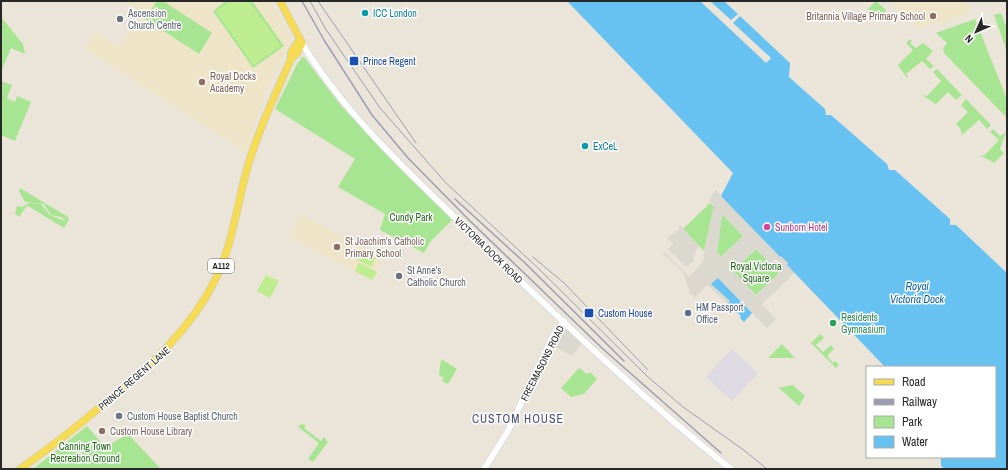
<svg xmlns="http://www.w3.org/2000/svg" width="1008" height="470" font-family="'Archivo Narrow',sans-serif">
<rect width="100%" height="100%" fill="#ebe5d9"/>
<path fill="#dddae3" d="M732,349L758,373L732,401L706,377Z"/>
<path fill="#eee4c7" d="M124,1H270L291,38L265,94L246,153L84,49L95,31L118,47L141,13Z
M889,1H966L971,12L941,24L939,21L920,29Z
M300,214L385,257L372,280L289,237Z"/>
<path fill="#a8e593" d="M157,1H163L212,33L199,54L145,19Z
M226,1H252L284,46L253,68L213,11Z
M876,1L886,10L879,20L868,9Z
M1001,13L1005,24H1007L1006,49L994,15Z
M1,17L23,44L25,54L11,48L1,72Z
M975,19L1007,99V118L944,53L943,48L947,43L936,33Z
M910,39L912,41L910,43L916,48L923,43L933,51L926,59L934,66L930,69L922,61L906,74L908,76L907,78L898,65L913,50L906,43Z
M302,57H304L342,107L452,220L431,241L424,253L380,230L385,214L338,187L355,159L275,109L296,66Z
M937,69L962,95L956,100L948,92L936,104L922,95L927,96L941,81L933,72Z
M1,81L12,85L7,98L15,102L17,96L31,102L15,141L1,135Z
M966,99L991,125L987,129L979,120L962,135L960,128L956,124L968,112L961,105Z
M993,129L1000,136L1006,132L1000,149L1004,153L994,163C989,159 985,159 980,155L984,156L999,140L990,132Z
M20,188L68,217L69,219L64,228L28,206L26,207L19,217L15,214L17,206L22,207L29,203L41,204L50,215L65,221L61,217L51,215L44,204L25,202L19,191Z
M710,203L714,207L704,251L683,229Z
M722,214L743,236L721,257L717,252Z
M756,249L779,273L756,295L733,271Z
M820,334L824,338L816,345L823,352L831,345L834,349L827,356L833,363L835,361L839,365L836,368L811,343Z
M782,344L795,358H768Z
M441,359L457,369L448,384L442,381L444,378L439,375Z
M579,368L587,374L590,372L597,379L584,394L571,397L561,388Z
M793,385L805,396L799,406L779,388Z
M301,424L306,425L304,428L321,441L324,437L328,442L313,462L308,459L319,443L298,427Z
M87,426L105,447L128,434L161,469H33Z"/>
<path fill="#bded8e" d="M230,1H249L281,46L253,65L216,11Z
M360,250L376,258L371,267L356,259Z
M359,263L377,272L372,280L355,271Z
M266,275L279,281L270,298L257,291Z"/>
<path fill="#dbd8d0" fill-rule="evenodd" d="M716,190L779,257L781,256L788,263L787,265L795,273L762,304L776,319L767,328L718,278L730,302L728,304L707,285L695,298L690,293L683,272L668,258L662,254L665,252L689,277L703,262L704,253L714,207L710,201H708ZM722,214L743,236L721,257L717,252ZM756,249L779,273L756,295L733,271Z
M680,225L699,246L695,252L694,261L686,267L668,249L673,243L667,238L678,230Z
M564,326L583,342L572,356L552,345L557,334Z"/>
<path fill="#67c2f2" d="M567,1H724L790,63L789,77L825,109L826,115H831L887,164L889,170H895L950,219V225H956L1007,273V469H945L941,466V457H995V367H885L787,265L788,263L781,256L780,257L721,196L733,173Z
M718,278L752,313L744,322L740,318L741,316L728,304L730,301L711,284Z"/>
<path fill="#ebe5d9" d="M700,1H710L731,20L738,14L740,16L733,23L771,58L766,63Z"/>
<g fill="none" stroke-linecap="round" stroke-linejoin="round">
<g stroke="#ced0e2" stroke-width="7">
<path id="secondary" d="M302,43C345,116 416,179 476,238C558,317 641,398 731,469
M484,469L508,431L553,336L564,321"/>
</g>
<g stroke="#c7c7c7" stroke-width="8">
<path id="primary" d="M280,1L302,43
M291,59L297,53L302,43
M20,469C50,448 78,426 106,402C150,366 192,329 217,276C233,242 237,205 247,169C258,131 275,95 291,59V53L297,43H302"/>
</g>
<use href="#secondary" stroke="#fff" stroke-width="6"/>
<use href="#primary" stroke="#f5dc54" stroke-width="7"/>
<path stroke="#9c9db3" stroke-width="1" d="M310,1L325,28L380,108L446,183L538,268L648,377L683,407L745,451L767,469
M318,1L416,143
M533,257L564,283L648,370"/>
<path stroke="#9c9db3" stroke-width="1.5" d="M302,1L324,40L372,115L408,158L470,221L603,349L721,453
M455,199L524,262L624,361"/>
</g>
<g fill="#0f9aa8" stroke="#fff" stroke-width="1.5">
<circle cx="365" cy="13" r="4"/>
<circle cx="585" cy="146" r="4"/>
</g>
<g fill="#8d6e63" stroke="#fff" stroke-width="1.5">
<circle cx="933" cy="16" r="4"/>
<circle cx="202" cy="82" r="4"/>
<circle cx="337" cy="247" r="4"/>
<circle cx="102" cy="431" r="4"/>
</g>
<g fill="#6b7280" stroke="#fff" stroke-width="1.5">
<circle cx="120" cy="19" r="4"/>
<circle cx="399" cy="276" r="4"/>
<circle cx="119" cy="416" r="4"/>
</g>
<g fill="#1a4fb4" stroke="#fff" stroke-width="1.5">
<rect x="349" y="56" width="10" height="10" rx="2"/>
<rect x="584" y="308" width="10" height="10" rx="2"/>
</g>
<circle fill="#d1479c" stroke="#fff" stroke-width="1.5" cx="767" cy="227" r="4"/>
<circle fill="#5c6f8a" stroke="#fff" stroke-width="1.5" cx="688" cy="313" r="4"/>
<circle fill="#2e9e5b" stroke="#fff" stroke-width="1.5" cx="833" cy="323" r="4"/>
<g text-anchor="middle" stroke-width="3" stroke-linejoin="round" paint-order="stroke">
<rect fill="#fff" stroke="#686868" stroke-width="1" x="208" y="259" width="26" height="14" rx="3"/>
<g font-size="9" font-weight="bold" fill="#282828">
<text x="221" y="269">A112</text>
</g>
<g font-size="10" fill="#5b616d" stroke="#fff" text-anchor="start">
<text x="128" y="17">Ascension<tspan x="128" dy="12">Church Centre</tspan></text>
<text x="407" y="274">St Anne's<tspan x="407" dy="12">Catholic Church</tspan></text>
<text x="127" y="420">Custom House Baptist Church</text>
</g>
<g font-size="10" fill="#0d838f" stroke="#fff" text-anchor="start">
<text x="373" y="17">ICC London</text>
<text x="593" y="150">ExCeL</text>
</g>
<g font-size="10" fill="#785e54" stroke="#fff" text-anchor="start">
<text x="925" y="20" text-anchor="end">Britannia Village Primary School</text>
<text x="210" y="80">Royal Docks<tspan x="210" dy="12">Academy</tspan></text>
<text x="345" y="245">St Joachim's Catholic<tspan x="345" dy="12">Primary School</tspan></text>
<text x="110" y="435">Custom House Library</text>
</g>
<g font-size="10" fill="#164399" stroke="#fff" text-anchor="start">
<text x="363" y="65">Prince Regent</text>
<text x="598" y="317">Custom House</text>
</g>
<g font-size="10" fill="#216617" stroke="#fff">
<text x="411" y="221">Cundy Park</text>
<text x="756" y="270">Royal Victoria<tspan x="756" dy="12">Square</tspan></text>
<text x="85" y="450">Canning Town<tspan x="85" dy="12">Recreation Ground</tspan></text>
</g>
<g font-size="10" fill="#b23c85" stroke="#fff" text-anchor="start">
<text x="775" y="231">Sunborn Hotel</text>
</g>
<g font-size="10" fill="#282828" stroke="#fff">
<text transform="translate(489 250) rotate(44)" y="4">VICTORIA DOCK ROAD</text>
<text transform="translate(542 363) rotate(-63)" y="4">FREEMASONS ROAD</text>
<text transform="translate(134 378) rotate(-41)" y="4">PRINCE REGENT LANE</text>
</g>
<g font-size="10" fill="#4e5e75" stroke="#fff" text-anchor="start">
<text x="696" y="311">HM Passport<tspan x="696" dy="12">Office</tspan></text>
</g>
<g font-size="10" fill="#27864d" stroke="#fff" text-anchor="start">
<text x="841" y="321">Residents<tspan x="841" dy="12">Gymnasium</tspan></text>
</g>
<g font-size="11" font-style="italic" fill="#085d9c" stroke="#fff">
<text x="917" y="290">Royal<tspan x="917" dy="13">Victoria Dock</tspan></text>
</g>
<g font-size="12" letter-spacing="1" fill="#474c7a" stroke="#fff">
<text x="518" y="423">CUSTOM HOUSE</text>
</g>
</g>
<rect width="1008" height="470" fill="none" stroke="#282828" stroke-width="4"/>
<rect x="866" y="366" width="130" height="92" fill="#ffffff" stroke="#a9a9a9"/>
<rect x="874" y="379" width="20" height="6" fill="#f5dc54" stroke="#a9a9a9"/>
<text x="902" y="386" font-size="12" fill="#282828">Road</text>
<rect x="874" y="399" width="20" height="6" fill="#9c9db3" stroke="#a9a9a9"/>
<text x="902" y="406" font-size="12" fill="#282828">Railway</text>
<rect x="874" y="416" width="20" height="12" fill="#a8e593" stroke="#a9a9a9"/>
<text x="902" y="426" font-size="12" fill="#282828">Park</text>
<rect x="874" y="436" width="20" height="12" fill="#67c2f2" stroke="#a9a9a9"/>
<text x="902" y="446" font-size="12" fill="#282828">Water</text>
<g transform="translate(976 32) rotate(225)" stroke="#ffffff" stroke-width="3" paint-order="stroke">
<path d="M0-3L7 15L0 10L-7 15Z" fill="#282828"/>
<text y="-6" font-size="11" font-weight="bold" text-anchor="middle" fill="#282828">N</text>
</g>
</svg>
